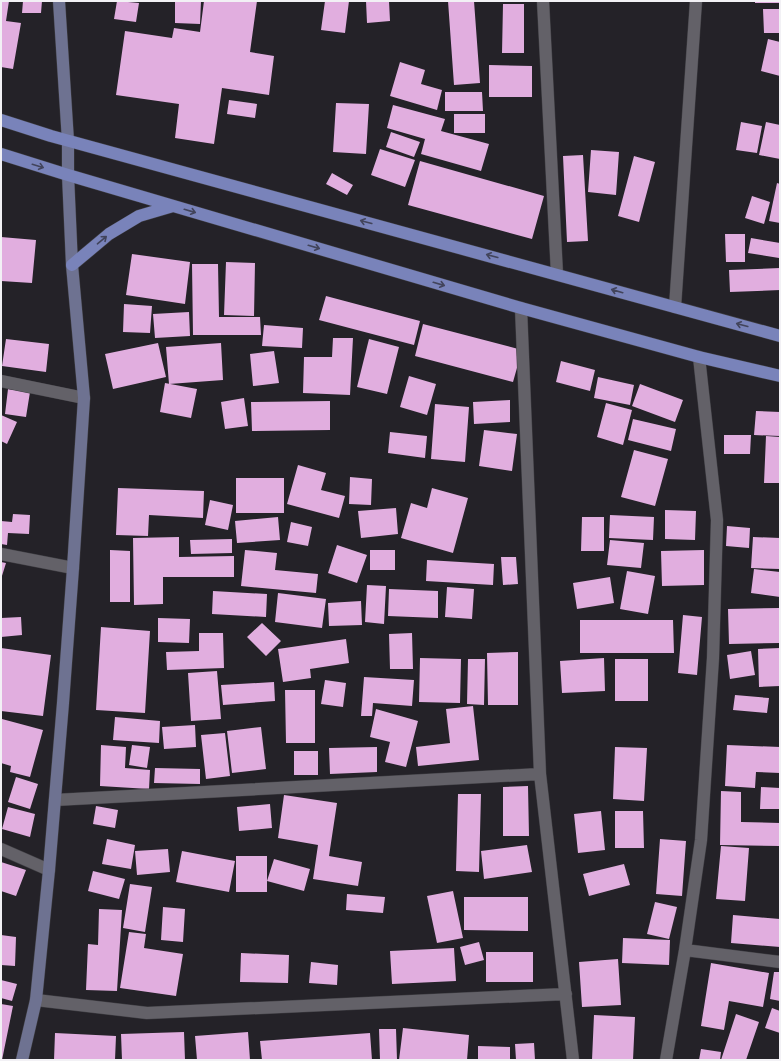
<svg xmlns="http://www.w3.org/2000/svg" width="781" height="1061" font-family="Helvetica,sans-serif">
<rect width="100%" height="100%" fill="#242228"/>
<path fill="#e1aedf" d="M1,1H9L6,21L21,23L13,69L1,67Z
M23,1H42L41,13H22Z
M117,1L139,3L136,22L114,19Z
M175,1H201L200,24L175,23Z
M204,1H257L250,52L274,56L269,95L222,88L214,144L175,138L179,104L116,95L125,31L172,38L174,28L200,32Z
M325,1H349L345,33L321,30Z
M366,1H389L390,21L367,23Z
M448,1H474L480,83L454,85Z
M755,1H780V3H755Z
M503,4H524V53H502Z
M763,9H780V33H764Z
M768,39L780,42V76L761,71Z
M400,62L425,70L421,84L442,90L437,110L390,96Z
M489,65L532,66V97H489Z
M445,92H482L483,111H445Z
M229,100L257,104L255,118L227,114Z
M336,103L369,104L366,154L333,152Z
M393,105L445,119L441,131L489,144L481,171L421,154L425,139L387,128Z
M454,114H485V133H454Z
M741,122L762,126L757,153L736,150Z
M766,122L780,125V159L759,155Z
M391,132L420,142L414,157L386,147Z
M380,149L415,160L405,187L371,175Z
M591,150L619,152L616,195L588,192Z
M583,155L588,241L567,242L563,156Z
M634,156L655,162L639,222L618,216Z
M420,161L544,196L532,239L408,205Z
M332,173L353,185L347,195L326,184Z
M777,183L780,184V223L769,221Z
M752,196L770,202L764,224L745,218Z
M725,234H745V262H726Z
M1,237L36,240L32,283L1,281Z
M751,238L780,243L779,258L748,253Z
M132,254L190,262L185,304L126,295Z
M226,262L255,263L254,316L224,315Z
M192,264H218L219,317H260L261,335H193Z
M780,268V290L730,292L729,270Z
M326,296L420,321L414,345L319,320Z
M124,304L152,306L150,333L123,332Z
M189,312L190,336L155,338L153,314Z
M423,324L522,350L513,382L415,356Z
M264,325L303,328L302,348L262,346Z
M333,338H353L350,395L303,393L304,357H332Z
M6,339L49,344L46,372L2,366Z
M369,339L399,347L387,394L357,387Z
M158,343L166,377L113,389L105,354Z
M221,343L223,380L169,384L166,347Z
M274,351L279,383L253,386L250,354Z
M561,361L595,370L590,391L556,382Z
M409,376L436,384L427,415L400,407Z
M598,377L634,385L630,405L594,398Z
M165,383L197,389L191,418L160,412Z
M640,384L683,400L675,422L632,406Z
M8,389L30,392L26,417L5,414Z
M244,398L248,426L225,429L221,402Z
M510,400V422L474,424L473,402Z
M330,401V430L252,431L251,402Z
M606,403L632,410L623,445L597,437Z
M435,404L469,407L465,462L431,459Z
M756,411L780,412V436L754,435Z
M1,415L17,422L7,444L1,441Z
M633,419L676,429L671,451L628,440Z
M484,430L517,434L512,471L479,466Z
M390,432L427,436L425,458L388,453Z
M724,435H751L750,454H724Z
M766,436L780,437V483H764Z
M634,450L668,459L655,506L621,497Z
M298,465L326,473L321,490L345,496L339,518L287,504Z
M350,477L372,479L371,505L349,504Z
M236,478H284V513H236Z
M118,488L204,491L203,518L149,515L148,536L116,535Z
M432,488L468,498L453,553L401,538L411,503L427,508Z
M210,500L233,505L228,530L205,525Z
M396,508L398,534L361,538L358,511Z
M665,510L696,511L695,540L665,539Z
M13,514L30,515L29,534L8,533L7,545L1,544V521L12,522Z
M610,515L654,517L653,540L609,538Z
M278,517L280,540L237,543L235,521Z
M582,517H604V551H581Z
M291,522L312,527L308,546L287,542Z
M727,526L750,528L749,548L726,546Z
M179,537V557L234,556V577H163V604L134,605L133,538Z
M753,537L780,538V569L751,568Z
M232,539V553L191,554L190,540Z
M610,540L644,543L641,568L607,565Z
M337,545L367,555L357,583L328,573Z
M110,550L130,551V602H110Z
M245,550L277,553L275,570L318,574L316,593L241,586Z
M370,550H395V570H370Z
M704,550V585L662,586L661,551Z
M501,557H516L518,584L503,585Z
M427,560L494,564L493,585L426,581Z
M1,562L6,563L1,579Z
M754,569L780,572V597L751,593Z
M627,571L655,576L648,614L620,609Z
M610,577L614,603L577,609L573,583Z
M367,585L386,586L384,624L365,622Z
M447,587L474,589L472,619L445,617Z
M389,589L438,591V618L388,616Z
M213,591L267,594L266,617L212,614Z
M278,593L326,599L322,628L275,622Z
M361,601L362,625L329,626L328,603Z
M780,608V643L729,644L728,609Z
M683,615L702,617L697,675L678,673Z
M21,617L22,635L1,637V618Z
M158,618L190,619L189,643L158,642Z
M580,620H673L674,653H580Z
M262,623L281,641L266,656L247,637Z
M101,627L150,631L145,713L96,710Z
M199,633H223L224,668L167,670L166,652L199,651Z
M412,633L413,669H390L389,634Z
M346,639L349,663L310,669L311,678L283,682L278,649Z
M1,648L51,655L43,716L1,711Z
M780,648V686L759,687L758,649Z
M751,651L755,675L730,679L727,655Z
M518,652V705H488L487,653Z
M420,658L461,659L460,703L419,702Z
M604,658L605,691L562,693L560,661Z
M468,659H485L484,705L467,704Z
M615,659H648V701H615Z
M217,671L221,719L191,721L188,673Z
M364,677L414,680L412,706L373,703L372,716H361Z
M325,680L346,683L343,707L321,704Z
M274,682L275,701L223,705L221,685Z
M285,690H315V743H286Z
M735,695L769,698L767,713L733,710Z
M473,706L479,760L418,766L416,747L450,743L446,709Z
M376,709L418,721L406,767L385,762L390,742L370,737Z
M115,717L160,721L159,743L113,740Z
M2,719L43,730L30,777L10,772L11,766L1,763Z
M195,725L196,747L164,749L162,727Z
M261,727L266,769L232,773L227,731Z
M225,733L230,776L206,779L201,735Z
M101,745L126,747L125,768L150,770L149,789L100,786Z
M132,745L150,747L147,768L129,765Z
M727,745L780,747V773L756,772L755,788L725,786Z
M377,747V772L330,774L329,748Z
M615,747L647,748L644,801L613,799Z
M294,751H318V775H294Z
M155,768L200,769V784L154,783Z
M16,777L38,784L30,809L8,802Z
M528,786L529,836H503V787Z
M761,787L780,788V809H760Z
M721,791L741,792V822L780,823V846L720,845Z
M458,794H481L479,872L456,871Z
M284,795L337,803L329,856L362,862L358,886L313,879L318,845L278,838Z
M270,804L272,828L239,831L237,807Z
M96,806L118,810L115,828L93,824Z
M8,807L35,814L30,837L2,829Z
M601,811L605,850L578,853L574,814Z
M615,811H643L644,848H615Z
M107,839L135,845L131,869L102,864Z
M660,839L686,841L682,896L656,894Z
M527,845L532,872L484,879L481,851Z
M721,846L749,848L745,901L716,899Z
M168,849L170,872L137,875L135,851Z
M182,851L235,861L229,892L176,882Z
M236,856H267V892H236Z
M274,859L310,869L304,891L267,881Z
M1,862L26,870L16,896L1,891Z
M624,864L630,885L589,896L583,874Z
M93,871L125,879L119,899L88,891Z
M130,884L152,887L145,932L123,928Z
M453,891L463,938L437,943L427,896Z
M347,894L385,897L383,913L346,910Z
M464,897H528V931L464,930Z
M655,902L677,907L669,939L647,934Z
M163,907L185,909L183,942L161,940Z
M99,909L122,910L117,991L86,990L88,944L98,945Z
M733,915L780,919V947L731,943Z
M129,932L146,934L144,948L183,954L176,996L120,988Z
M1,935L16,937L15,966L1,965Z
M623,938L670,940L669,965L622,963Z
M479,942L484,960L465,965L460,947Z
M454,948L456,981L392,984L390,951Z
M486,952H533V982H486Z
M241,953L289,955L288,983L240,982Z
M618,959L621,1005L582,1007L579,962Z
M311,962L338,965L337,985L309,983Z
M711,963L769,973L763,1007L729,1001L724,1030L701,1026Z
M774,972H780V1001L770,999Z
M1,980L17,984L12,1001L1,998Z
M1,1004L13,1006L2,1060H1Z
M772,1008L780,1011V1033L765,1028Z
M736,1014L759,1022L746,1060H721Z
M594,1015L635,1017L633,1060H592Z
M403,1028L469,1035L467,1060H399Z
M379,1029H396L397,1060H380Z
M184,1032L185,1060H122L121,1034Z
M248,1032L250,1060H197L195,1036Z
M55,1033L116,1036L115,1060H54Z
M370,1033L372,1060H324V1059L307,1060H262L260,1041Z
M534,1043L535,1060H516L515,1044Z
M478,1046L510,1047V1060H478Z
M701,1049L721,1052L720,1060H699Z"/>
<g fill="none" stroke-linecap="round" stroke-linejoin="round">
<g stroke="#3f3e43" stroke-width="13">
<path id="minor" d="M543,1L557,274
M675,307L696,1
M521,308L540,774L573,1060
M1,381L84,398
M1,554L73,568
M55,800L540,774
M1,849L49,870
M685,950L780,962
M36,1000L147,1013L566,994
M666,1060L685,950L701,840L713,658L717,520L699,357"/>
</g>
<g stroke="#3f3e43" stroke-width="13">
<path id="secondary" d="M22,1060L36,1000L49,870L63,703L73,568L84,398L72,265L68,175V141L59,1"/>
</g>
<g stroke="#3f3e43" stroke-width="13">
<path id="primary" d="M1,120L51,136L780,336
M1,154L68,175L521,308L699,357L780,376
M72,265L109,234L139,216L173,206"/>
</g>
<use href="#minor" stroke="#636168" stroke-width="12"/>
<use href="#secondary" stroke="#6e7291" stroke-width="12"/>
<use href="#primary" stroke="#7983ba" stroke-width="12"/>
</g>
<defs><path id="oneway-shaft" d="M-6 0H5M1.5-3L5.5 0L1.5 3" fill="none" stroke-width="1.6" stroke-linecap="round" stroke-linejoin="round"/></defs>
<g stroke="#42445b">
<use href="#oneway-shaft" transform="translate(38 166) rotate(17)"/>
<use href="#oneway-shaft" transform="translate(190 211) rotate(16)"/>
<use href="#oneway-shaft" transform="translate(366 222) rotate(-165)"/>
<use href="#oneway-shaft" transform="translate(102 240) rotate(-40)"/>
<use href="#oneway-shaft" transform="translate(314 247) rotate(16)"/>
<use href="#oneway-shaft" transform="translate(492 256) rotate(-165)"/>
<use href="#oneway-shaft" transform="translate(439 284) rotate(16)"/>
<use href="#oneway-shaft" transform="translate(617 291) rotate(-164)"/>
<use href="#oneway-shaft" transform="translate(742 325) rotate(-165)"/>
</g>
<rect width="781" height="1061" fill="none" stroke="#f2f1f5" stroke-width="4"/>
</svg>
